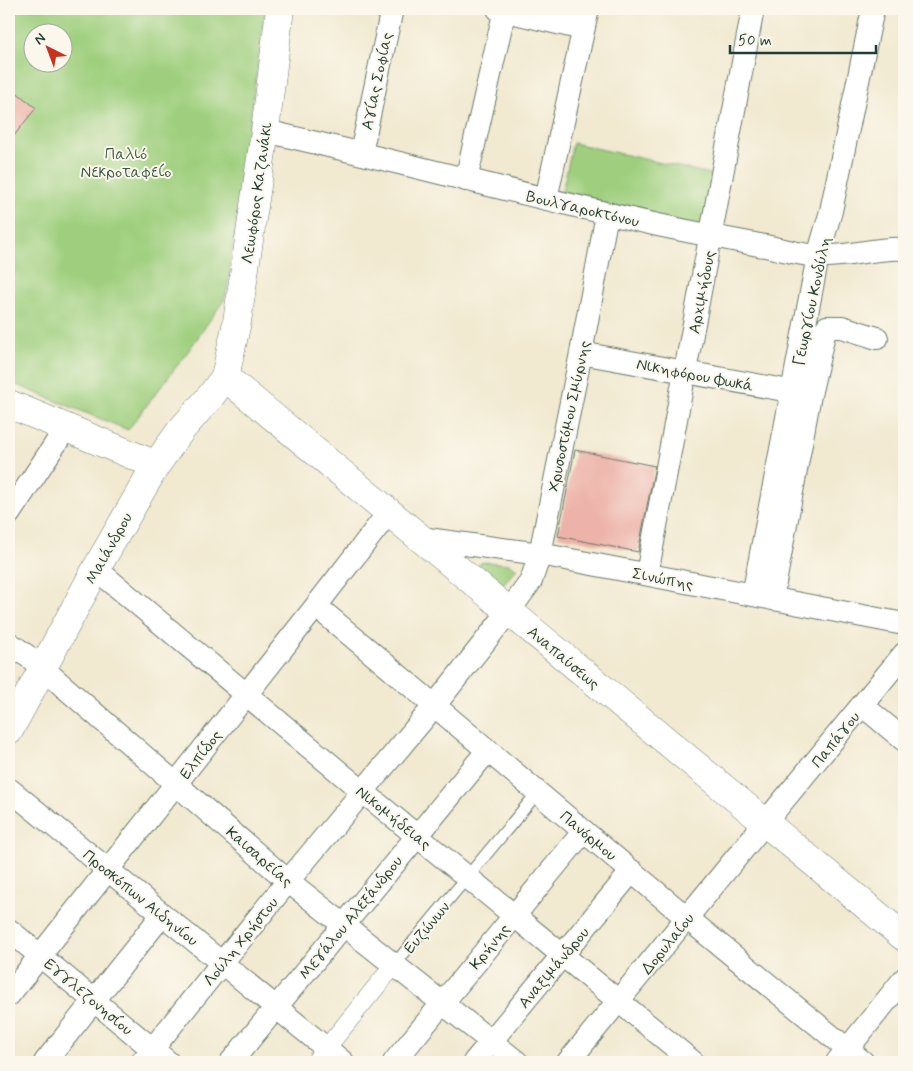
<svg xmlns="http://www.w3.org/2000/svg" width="913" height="1071" font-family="Mynerve,sans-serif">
<rect width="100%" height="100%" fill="#fbf7ec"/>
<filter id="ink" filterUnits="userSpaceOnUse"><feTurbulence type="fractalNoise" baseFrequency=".02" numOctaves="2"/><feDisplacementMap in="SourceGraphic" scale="10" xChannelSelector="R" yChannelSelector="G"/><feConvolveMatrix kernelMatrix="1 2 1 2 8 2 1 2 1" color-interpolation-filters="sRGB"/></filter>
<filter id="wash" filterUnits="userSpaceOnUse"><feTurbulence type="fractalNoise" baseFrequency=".0096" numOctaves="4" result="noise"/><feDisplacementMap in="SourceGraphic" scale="20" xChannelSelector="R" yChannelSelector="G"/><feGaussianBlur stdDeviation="1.12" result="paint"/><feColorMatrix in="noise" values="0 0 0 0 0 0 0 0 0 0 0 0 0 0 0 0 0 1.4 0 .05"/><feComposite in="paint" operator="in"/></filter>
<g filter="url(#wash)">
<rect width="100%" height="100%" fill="#f1e9d0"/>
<path fill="#9fcf7e" stroke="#5f8659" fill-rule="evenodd" d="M9,9H265L227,290L224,300L189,350L128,430L9,382ZM32,32H62V62H32Z
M573,143L719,176L707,228L561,196Z
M484,562L510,564L517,569L503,584L479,565L480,563Z"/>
<g id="blocks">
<path fill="#edb2a9" d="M9,86L36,108L9,142Z
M575,450L655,466L638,552L558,536Z"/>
</g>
</g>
<g filter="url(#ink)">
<use href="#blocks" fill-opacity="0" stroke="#68796b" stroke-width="1"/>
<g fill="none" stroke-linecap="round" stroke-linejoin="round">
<g stroke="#68796b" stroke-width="13">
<path id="service" d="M394,965L538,792"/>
</g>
<g stroke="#68796b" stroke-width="19">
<path id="pedestrian" d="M315,1062L394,965"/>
</g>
<g stroke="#68796b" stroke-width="24">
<path id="minor" d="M498,9L583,29
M265,131C397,161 527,196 658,225C695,233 733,240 770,247C785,250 802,255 818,256C847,258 875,247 904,249
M361,153L392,9
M466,180L505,9
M546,199L588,9
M581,353L806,394
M9,514L66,428
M420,538L540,554L904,624
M96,569L362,791L693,1062
M647,574L753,9
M753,595L818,256L831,211L873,9
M772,599L810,395L825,330L827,327H842L877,338
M316,606L687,918L863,1062
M9,643L33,660L288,881L517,1062
M862,705L904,740
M9,789L343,1062
M9,930L168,1062
M9,995L316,606L389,512
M45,1062L162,915
M142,1062L288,881L435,705L509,611L531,581L540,554L581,353L607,214
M231,1062L488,750
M394,1062L584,831
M474,1062L632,871
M568,1062L904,654
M837,1062L904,979"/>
</g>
<g stroke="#68796b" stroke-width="29">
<path id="tertiary" d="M225,377L904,937
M9,404L156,465
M9,731L96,569L156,465L181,430L210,397L225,377L237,322L265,131L280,9"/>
</g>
<use href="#service" stroke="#fff" stroke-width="11"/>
<use href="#pedestrian" stroke="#fff" stroke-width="18"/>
<use href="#minor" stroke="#fff" stroke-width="22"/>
<use href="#tertiary" stroke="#fff" stroke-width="28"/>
</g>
</g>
<g text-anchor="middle" stroke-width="4" stroke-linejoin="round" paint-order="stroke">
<g font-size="16" fill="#1f3d34" stroke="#fbf7ec">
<text transform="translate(376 81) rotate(-78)" y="6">Αγίας Σοφίας</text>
<text transform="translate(256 193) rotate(-82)" y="6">Λεωφόρος Καζανάκι</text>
<text transform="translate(583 208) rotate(13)" y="6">Βουλγαροκτόνου</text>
<text transform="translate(701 292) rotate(-79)" y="6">Αρχιμήδους</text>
<text transform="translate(811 301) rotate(-78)" y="6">Γεωργίου Κονδύλη</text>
<text transform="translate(695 374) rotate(11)" y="6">Νικηφόρου Φωκά</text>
<text transform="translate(568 416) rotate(-78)" y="6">Χρυσοστόμου Σμύρνης</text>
<text transform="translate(108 548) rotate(-61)" y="6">Μαιάνδρου</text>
<text transform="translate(663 578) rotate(11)" y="6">Σινώπης</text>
<text transform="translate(564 657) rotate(40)" y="6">Αναπαύσεως</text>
<text transform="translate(835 739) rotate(-51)" y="6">Παπάγου</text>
<text transform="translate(200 754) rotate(-52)" y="6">Ελπίδος</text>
<text transform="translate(394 817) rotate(39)" y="6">Νικομήδειας</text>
<text transform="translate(589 835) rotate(40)" y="6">Πανόρμου</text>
<text transform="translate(260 856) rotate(41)" y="6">Καισαρείας</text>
<text transform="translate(141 897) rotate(39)" y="6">Προσκόπων Αιδηνίου</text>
<text transform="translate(350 917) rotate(-51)" y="6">Μεγάλου Αλεξάνδρου</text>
<text transform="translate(426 927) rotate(-50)" y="6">Ευζώνων</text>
<text transform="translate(240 941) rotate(-51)" y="6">Λούλη Χρήστου</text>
<text transform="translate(667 943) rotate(-51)" y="6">Δορυλαίου</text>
<text transform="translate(489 946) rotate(-51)" y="6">Κρήνης</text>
<text transform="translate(553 967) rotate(-50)" y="6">Αναξιμάνδρου</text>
<text transform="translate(89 996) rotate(40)" y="6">Εγγλεζονησίου</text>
</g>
<g font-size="16" fill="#395a43" stroke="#fbf7ec">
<text x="126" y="159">Παλιό<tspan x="126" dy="18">Νεκροταφείο</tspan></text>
</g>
</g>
<rect width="913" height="1071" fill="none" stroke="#fbf7ec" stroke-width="30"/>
<g transform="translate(48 48) rotate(318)"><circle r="24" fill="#fbf7ec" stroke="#a3ada2"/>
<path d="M0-4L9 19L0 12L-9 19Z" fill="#c8321e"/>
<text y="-8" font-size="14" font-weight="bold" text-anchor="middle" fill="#1f3d34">N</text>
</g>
<path d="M730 45v8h146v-8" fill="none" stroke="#1f3d34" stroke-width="2.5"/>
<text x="738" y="45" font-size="15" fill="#1f3d34" stroke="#fbf7ec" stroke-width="4" paint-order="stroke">50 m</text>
</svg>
